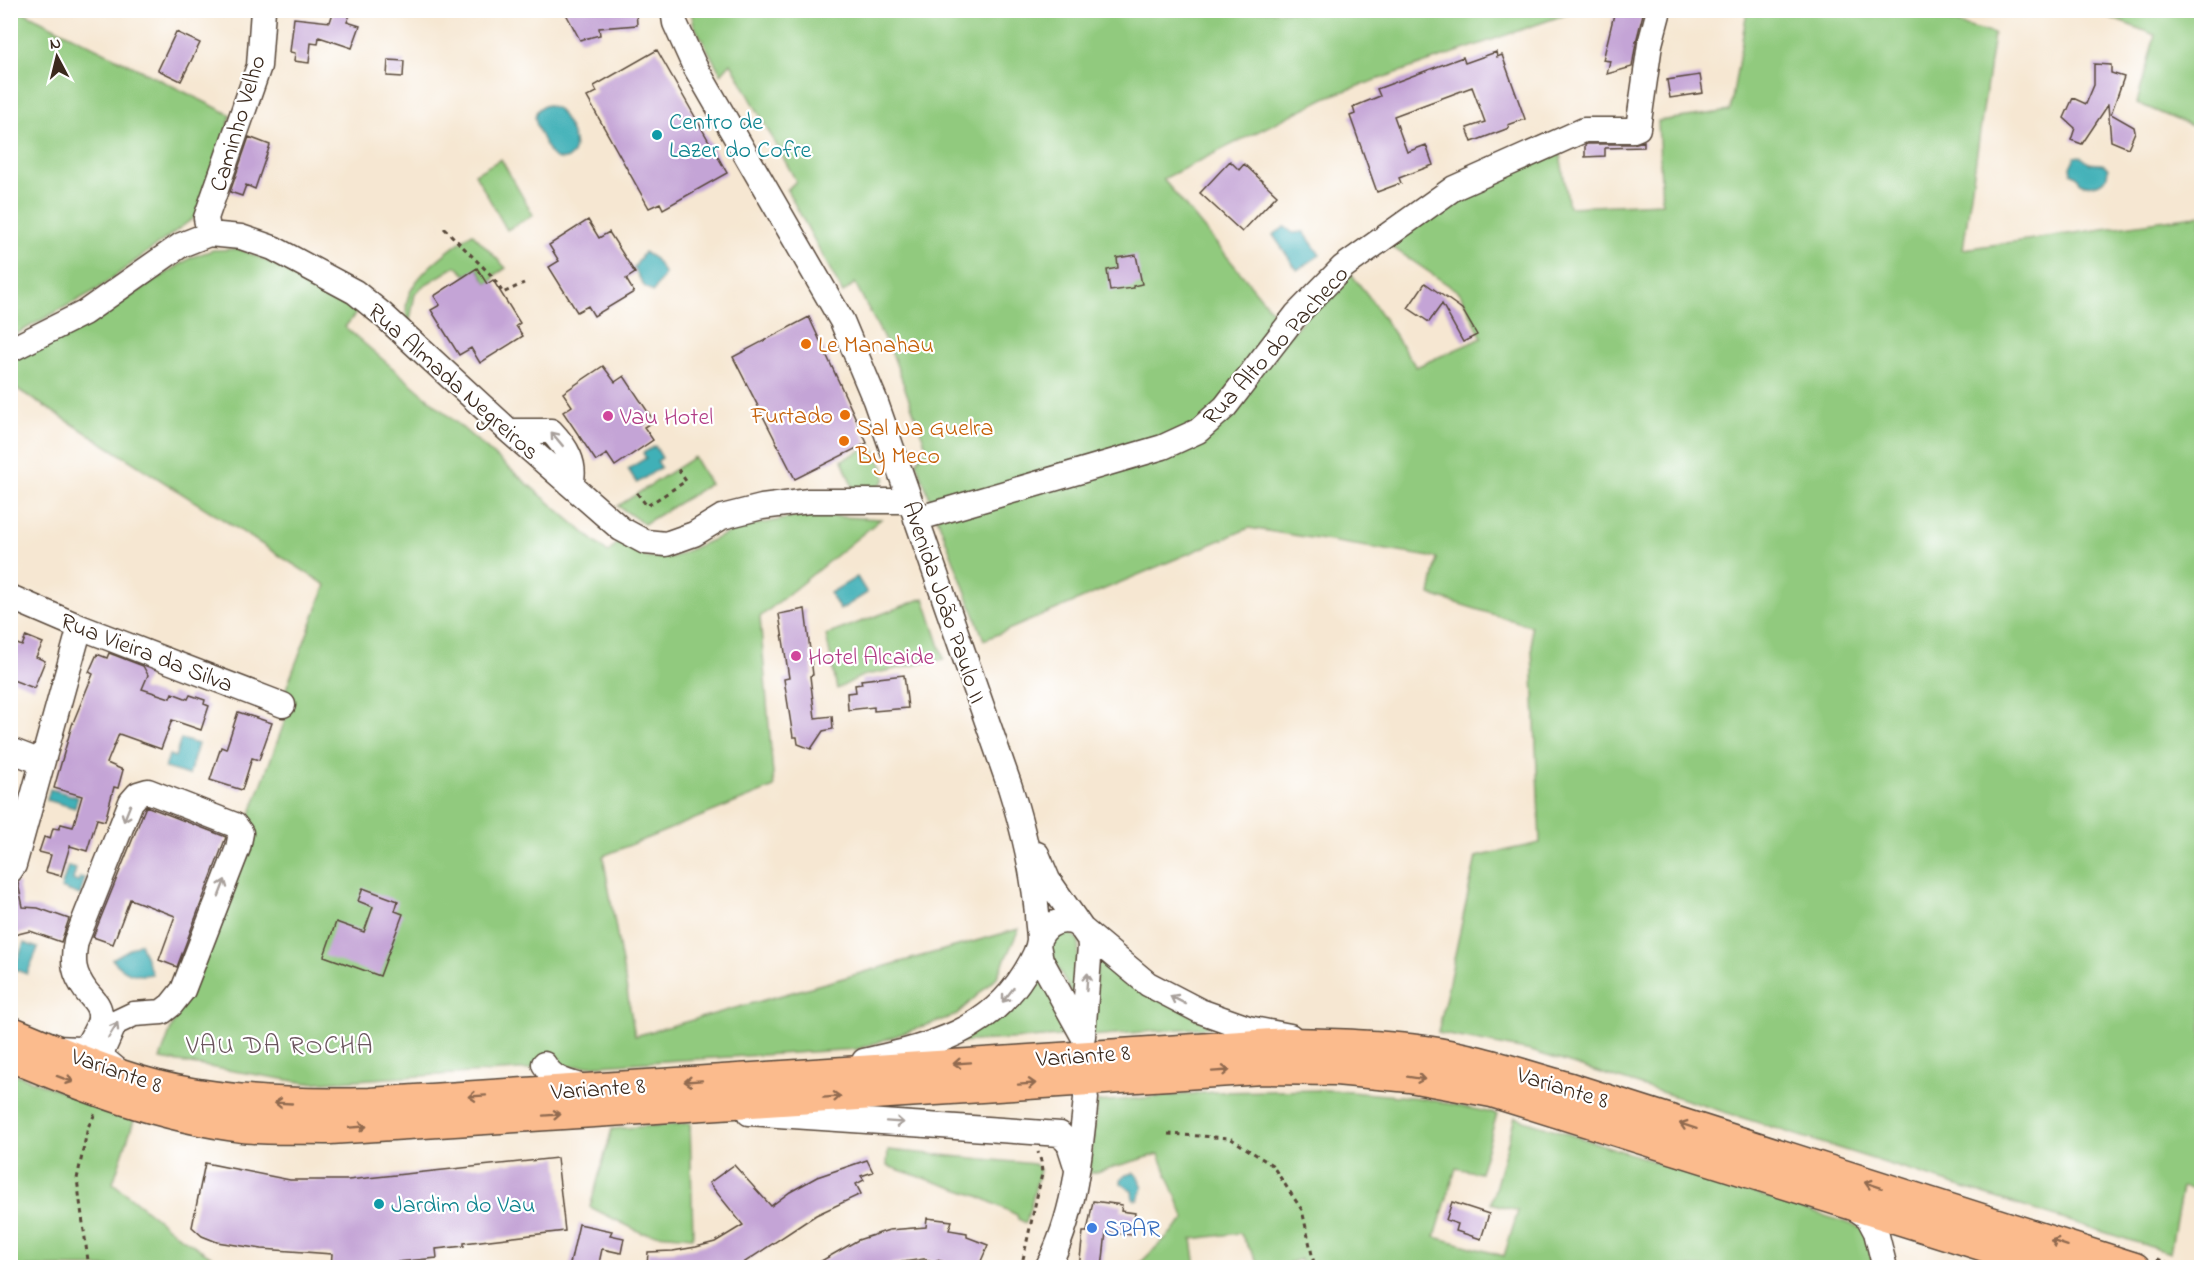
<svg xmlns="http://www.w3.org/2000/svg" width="2212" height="1278" font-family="'Indie Flower',sans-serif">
<rect width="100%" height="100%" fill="#fff"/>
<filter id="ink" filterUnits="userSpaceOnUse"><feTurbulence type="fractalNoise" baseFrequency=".0167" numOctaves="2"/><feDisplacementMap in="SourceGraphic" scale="12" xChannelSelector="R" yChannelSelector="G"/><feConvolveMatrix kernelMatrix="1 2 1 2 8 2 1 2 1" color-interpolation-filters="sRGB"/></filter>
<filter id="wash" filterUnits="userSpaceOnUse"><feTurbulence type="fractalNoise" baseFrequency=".008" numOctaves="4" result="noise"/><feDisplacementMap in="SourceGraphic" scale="24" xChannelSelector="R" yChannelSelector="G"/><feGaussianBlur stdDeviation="1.35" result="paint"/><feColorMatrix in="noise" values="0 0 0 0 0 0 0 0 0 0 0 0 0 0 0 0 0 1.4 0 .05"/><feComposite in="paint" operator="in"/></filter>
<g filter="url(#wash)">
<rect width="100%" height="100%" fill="#f6e7d2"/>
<path fill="#91ca7e" stroke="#667a4e" stroke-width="1.5" d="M19,10L231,115L203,211L96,290L11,337L10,11Z
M691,11H1569L1567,14L1327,97L1163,179L1291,334L1347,269L1370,298L1416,367L1482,338L1460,293L1386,243L1421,218L1559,148L1569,207L1662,203L1658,121L1730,111L1747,11H1913L1994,34L1963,249L2201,215L2202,1189L2182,1187L2170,1253L1531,1051L1438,1033L1476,857L1540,843L1531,626L1430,595L1437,558L1249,528L984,640L916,462L927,449L894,358L855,283L843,293L787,190L796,181L731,63L721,74L694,25Z
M2093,11H2201V130L2137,103L2155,35Z
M501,159L533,215L507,230L475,174Z
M472,233L506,268L495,275L493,280L487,284L478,269L466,275L456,266L423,286L415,294L408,330C407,321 405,310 407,301C413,274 451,249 472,233Z
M239,249C281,265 319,288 357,312L345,327L608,553L621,539L648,558L673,557L742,527L806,515L881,519L760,617L774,787L603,856L635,1036L1019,929L997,977L956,1015L858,1049L307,1083L160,1059L293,699L284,694L326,585L11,385L10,360L117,305L192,257L213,250Z
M872,445L883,467L885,479L875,490L855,493L842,460Z
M694,457L710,484L644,524L618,506Z
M924,598L944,659L862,676L837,689L826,635Z
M1060,932L1071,933L1079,942L1076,991L1074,996L1072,995L1046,944Z
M1098,957L1211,1027L1090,1036Z
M1036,964L1077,1035L960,1042Z
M10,1072L134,1120L113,1183L176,1234L228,1267H165L163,1259L125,1267H11Z
M1327,1090L1422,1098L1497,1114L1480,1173L1456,1168L1435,1237L1504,1256L1518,1211L1491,1203L1515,1117L1863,1228L1874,1267L1302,1268L1300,1259L1279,1267H1261L1240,1233L1192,1239L1196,1267H1136L1185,1219L1159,1154L1089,1174L1097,1102L1215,1092Z
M690,1123L693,1237L642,1233L590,1207L612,1129Z
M888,1150L1035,1164L1040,1170L1026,1223L1018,1219L1017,1215L978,1196L887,1166Z"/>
<path fill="#40b0b7" stroke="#3e6d6a" stroke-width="1.5" d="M548,105L558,109C565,119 585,149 568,158C564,160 558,160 554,157C549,154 546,147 544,142C538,129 526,109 548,105Z
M2080,156L2089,163C2097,165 2103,161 2108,169L2107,177C2100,185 2089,188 2080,183L2078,177L2071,173L2070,167L2075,157Z
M1285,227L1293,233L1304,232L1320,255L1297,270L1273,235Z
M644,252L655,259L665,274L653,292L644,286L634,268Z
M655,446L662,458L657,461L661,467L637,483L628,469L646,458L643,453Z
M857,577L867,593L840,610L830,593Z
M181,739L198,744L189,775L165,768L169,755L175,757Z
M50,789L78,797L75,808L47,800Z
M68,866L76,869L73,880L78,882L80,877L85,878L80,895L61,888Z
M24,943L38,948L27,974L14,969Z
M140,943L152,974C134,977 124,973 112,959Z
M1134,1173L1137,1175L1143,1188L1138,1199L1135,1200L1133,1199L1132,1191L1121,1183V1179L1126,1175Z"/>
<g id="blocks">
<path fill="#c4a4d6" d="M334,10L350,15L347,22L360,26L352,48L319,37L318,44L311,43L309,63L294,61L295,53L290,52L294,18L330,22Z
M564,10H636L637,25L599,28L600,35L580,40Z
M1615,10H1644L1636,42L1632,67L1607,74L1610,61L1603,60Z
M176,32L200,43L181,81L158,70Z
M657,50L727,173L663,209L660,203L649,208L587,97L597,92L594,86Z
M1496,52L1497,57L1502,55L1525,119L1508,125L1509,128L1472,142L1467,128L1485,122L1472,87L1394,116L1407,152L1426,145L1433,165L1399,178L1401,183L1377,192L1350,116L1355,114L1353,107L1380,96L1377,89L1463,57L1465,63Z
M388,60L404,61L403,77L387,76Z
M2094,64L2111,65V73L2124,77L2111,114L2134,127L2135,132L2128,148L2111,141L2108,105L2082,144L2071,140L2075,128L2064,118L2073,98L2086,104L2094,85Z
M1700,75L1703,93L1670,98L1667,80Z
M249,137L270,145L255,189L246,185L242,196L230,192Z
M1644,141V147L1605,148V156L1585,157V145L1587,144H1633Z
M1230,161L1239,170L1244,164L1277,195L1242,232L1200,193Z
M588,220L599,238L609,232L635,273L626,279L634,292L594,316L588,306L577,312L549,267L559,261L549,245Z
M1136,255L1142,284L1133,286L1134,288L1110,291L1107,270L1118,268L1117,258Z
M477,268L487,284L493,280L520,323L516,326L523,336L480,363L471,348L459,355L431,310L440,305L434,296Z
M1425,283L1462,309L1477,335L1463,342L1442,304L1429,322L1408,308Z
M809,317L867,443L795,479L733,357Z
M603,366L615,382L624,376L654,421L644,427L653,440L615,466L607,454L596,461L563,412L572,406L563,393Z
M805,609L813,675L810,676L815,718L832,716L833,729L823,731L811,749L798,744L797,737H793L784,679L789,678L779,614Z
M26,636L43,643L36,657L45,661L34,688L10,679V641L22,646Z
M109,653L143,666L148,675L142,689L170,698L172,693L188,699L190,695L205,700L204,704L209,706L201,730L172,720L161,749L119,734L107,763L123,770L118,788L114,787L105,821L97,819L87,851L70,846L61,876L46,872L51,855L39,852L44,837L50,839L53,828L59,829L61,824L73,827L82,796L54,788L72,725L93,674L89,672L97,654L107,658Z
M904,675L908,708L874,711V707L848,710L847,693L856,692L855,685L862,684L861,680Z
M238,712L272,723L259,760L252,758L242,790L210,780L221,747L226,749Z
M146,806L226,837L177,967L159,960L175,916L130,899L113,944L93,937Z
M18,883L23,907L38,908L69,919L61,942L30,931L10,936V885Z
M363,888L398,901L395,911L403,914L380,976L324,956L336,922L364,932L373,907L358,901Z
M557,1158L565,1231L464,1243V1246L436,1249L437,1258L357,1266H331L332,1254L262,1249L217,1242L202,1236L192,1227L205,1163L290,1180H348Z
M867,1160L873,1172L861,1176L864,1180L856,1184L861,1194L816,1215L736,1268H653V1266H647L648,1252L673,1251L696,1247L715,1242L743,1225L709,1183L734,1165L771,1206L790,1192L817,1177Z
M1093,1201L1122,1205L1121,1211L1135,1213L1132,1235L1106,1232L1102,1268H1079L1083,1232H1087Z
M1452,1202L1489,1214L1481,1239L1456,1231L1458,1224L1446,1220Z
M927,1218L952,1221L949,1230L967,1233V1237L988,1245L978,1268H966L937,1260V1262L924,1259L883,1265L877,1268H809L858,1240L889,1230L926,1227Z
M579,1224L612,1231L610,1235L624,1238L621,1253L602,1249L598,1268H569Z"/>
</g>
</g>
<g filter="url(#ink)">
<use href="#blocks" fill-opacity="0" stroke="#574639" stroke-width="1.5"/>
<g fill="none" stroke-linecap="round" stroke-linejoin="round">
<g stroke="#574639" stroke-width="27">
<path id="minor" d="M673,10L675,23L694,65L842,321L875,400L1010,787C1023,828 1033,870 1037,913C1037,922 1039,932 1039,940C1038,952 1030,964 1024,974C987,1034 927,1046 864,1061
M209,234L206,218L259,66L263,10
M10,350L84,313L181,245L209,234L241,237L273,248L355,292L382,314L509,431L621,529L645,542L666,544L694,534L722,517L762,507L809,501H909
M509,431H551C566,447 577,463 571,485
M916,519L1163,447L1198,431L1225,407L1296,315L1343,267L1454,188L1584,130H1633L1638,128L1650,44L1659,10
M10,597L80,627L283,705
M10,750L41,762
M1037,854L1048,880L1089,939L1090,946L1083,1036
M10,871L14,865L80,627
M1039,939C1046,924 1059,918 1075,923L1148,984L1200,1011L1248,1028L1290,1036
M1038,945L1041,960L1083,1036
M55,1048L80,1049L87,1046C91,1038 101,1024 100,1015C100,1004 92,999 86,991C73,973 72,962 76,941L131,802L138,794L148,791L235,825L241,833L238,848L183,990L171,1005L162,1012L134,1014L115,1023L102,1052L104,1059L122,1074
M544,1064C553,1080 567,1082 584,1087
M749,1113L1060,1134L1069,1144L1077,1169
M1850,1205L1868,1217L1876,1232L1885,1268
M1047,1268C1075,1216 1080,1155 1086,1098"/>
</g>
<g stroke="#574639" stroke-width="33">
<path id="major" d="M10,1031C63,1053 118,1078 174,1090C239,1103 304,1105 370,1103L1288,1043C1334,1044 1381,1045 1426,1051C1475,1058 1523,1075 1570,1088L2135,1268
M10,1056C86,1088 161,1117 243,1127C271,1130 302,1128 330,1129L1262,1069L1336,1070L1410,1077L1492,1092L2055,1268"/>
</g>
<path stroke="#574639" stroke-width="3" stroke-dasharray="4.5 4.5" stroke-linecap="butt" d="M444,228L492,276L503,293L524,283
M637,493L647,506L686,481L677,468
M1168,1134L1230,1138L1272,1165L1302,1210L1315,1268
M2157,1259L2183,1268
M89,1268L77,1179L88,1127L95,1114
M1021,1268L1042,1174L1041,1161L1038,1152"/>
<use href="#minor" stroke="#fff" stroke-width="24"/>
<use href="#major" stroke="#fbbb8d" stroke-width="30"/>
</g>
<defs><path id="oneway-shaft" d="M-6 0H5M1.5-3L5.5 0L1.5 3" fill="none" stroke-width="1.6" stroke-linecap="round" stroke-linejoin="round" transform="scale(1.5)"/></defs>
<g stroke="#a79f9a">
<use href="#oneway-shaft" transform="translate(557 439) rotate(-130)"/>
<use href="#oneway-shaft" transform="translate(127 813) rotate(112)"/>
<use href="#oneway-shaft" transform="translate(222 888) rotate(-69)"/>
<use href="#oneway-shaft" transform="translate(1087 982) rotate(-86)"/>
<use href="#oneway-shaft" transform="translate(1008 995) rotate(128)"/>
<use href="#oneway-shaft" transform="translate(1178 1000) rotate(-153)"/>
<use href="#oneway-shaft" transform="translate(113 1030) rotate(-59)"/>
<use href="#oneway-shaft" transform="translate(895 1122) rotate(4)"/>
</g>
<g stroke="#916b50">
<use href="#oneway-shaft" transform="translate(962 1063) rotate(176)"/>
<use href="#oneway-shaft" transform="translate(1221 1071) rotate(-4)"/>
<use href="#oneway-shaft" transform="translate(1416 1078) rotate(9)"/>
<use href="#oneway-shaft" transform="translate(65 1079) rotate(21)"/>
<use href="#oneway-shaft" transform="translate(693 1081) rotate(176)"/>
<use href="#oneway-shaft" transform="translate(1027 1084) rotate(-4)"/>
<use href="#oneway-shaft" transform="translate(477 1096) rotate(176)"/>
<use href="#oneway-shaft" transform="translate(832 1097) rotate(-4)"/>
<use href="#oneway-shaft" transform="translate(283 1103) rotate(-177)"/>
<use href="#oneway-shaft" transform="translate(552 1115) rotate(-4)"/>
<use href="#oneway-shaft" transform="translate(1688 1126) rotate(-162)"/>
<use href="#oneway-shaft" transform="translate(358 1127) rotate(-4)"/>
<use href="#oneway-shaft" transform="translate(1873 1185) rotate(-162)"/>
<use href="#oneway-shaft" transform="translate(2059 1243) rotate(-162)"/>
</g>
</g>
<g fill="#0f9aa8" stroke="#fff" stroke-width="2">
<circle cx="657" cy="135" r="6"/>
<circle cx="379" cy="1204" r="6"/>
</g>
<g fill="#e8710a" stroke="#fff" stroke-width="2">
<circle cx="806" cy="344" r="6"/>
<circle cx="845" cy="415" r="6"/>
<circle cx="844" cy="441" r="6"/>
</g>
<g fill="#d1479c" stroke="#fff" stroke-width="2">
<circle cx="608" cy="416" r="6"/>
<circle cx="796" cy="656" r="6"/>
</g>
<circle fill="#3f7fe0" stroke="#fff" stroke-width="2" cx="1092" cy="1228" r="6"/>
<g text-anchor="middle" stroke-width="4.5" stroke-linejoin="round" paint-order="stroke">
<g font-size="24" fill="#0d838f" stroke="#fff" text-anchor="start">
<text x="669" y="129">Centro de<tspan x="669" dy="28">Lazer do Cofre</tspan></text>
<text x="391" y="1212">Jardim do Vau</text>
</g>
<g font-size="24" fill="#3b2a1e" stroke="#fff">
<text transform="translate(237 123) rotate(-73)" y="8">Caminho Velho</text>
<text transform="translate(1275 345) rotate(-48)" y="8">Rua Alto do Pacheco</text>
<text transform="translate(454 381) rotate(42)" y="8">Rua Almada Negreiros</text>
<text transform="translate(945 602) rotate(71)" y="8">Avenida João Paulo II</text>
<text transform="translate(147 652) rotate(21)" y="8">Rua Vieira da Silva</text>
<text transform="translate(1083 1055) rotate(-4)" y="8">Variante 8</text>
<text transform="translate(117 1070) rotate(19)" y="8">Variante 8</text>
<text transform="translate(1563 1087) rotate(17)" y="8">Variante 8</text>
<text transform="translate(598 1088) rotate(-4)" y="8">Variante 8</text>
</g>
<g font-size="24" fill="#c56008" stroke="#fff" text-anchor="start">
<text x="818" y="352">Le Manahau</text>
<text x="833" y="423" text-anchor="end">Furtado</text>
<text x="856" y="435">Sal Na Guelra<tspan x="856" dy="28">By Meco</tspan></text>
</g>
<g font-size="24" fill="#b23c85" stroke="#fff" text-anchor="start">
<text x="620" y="424">Vau Hotel</text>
<text x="808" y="664">Hotel Alcaide</text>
</g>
<g font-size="24" fill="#366cbe" stroke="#fff" text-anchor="start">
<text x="1104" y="1236">SPAR</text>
</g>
<g font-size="26" letter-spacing="1.5" fill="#6b555e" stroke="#fff">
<text x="280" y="1053">VAU DA ROCHA</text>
</g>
</g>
<rect width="2212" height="1278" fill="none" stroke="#fff" stroke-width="36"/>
<g transform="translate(57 57) rotate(353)" stroke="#ffffff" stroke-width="4.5" paint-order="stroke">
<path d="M0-4.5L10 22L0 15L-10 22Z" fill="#3b2a1e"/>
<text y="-9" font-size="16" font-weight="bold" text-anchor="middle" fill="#3b2a1e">N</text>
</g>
</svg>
